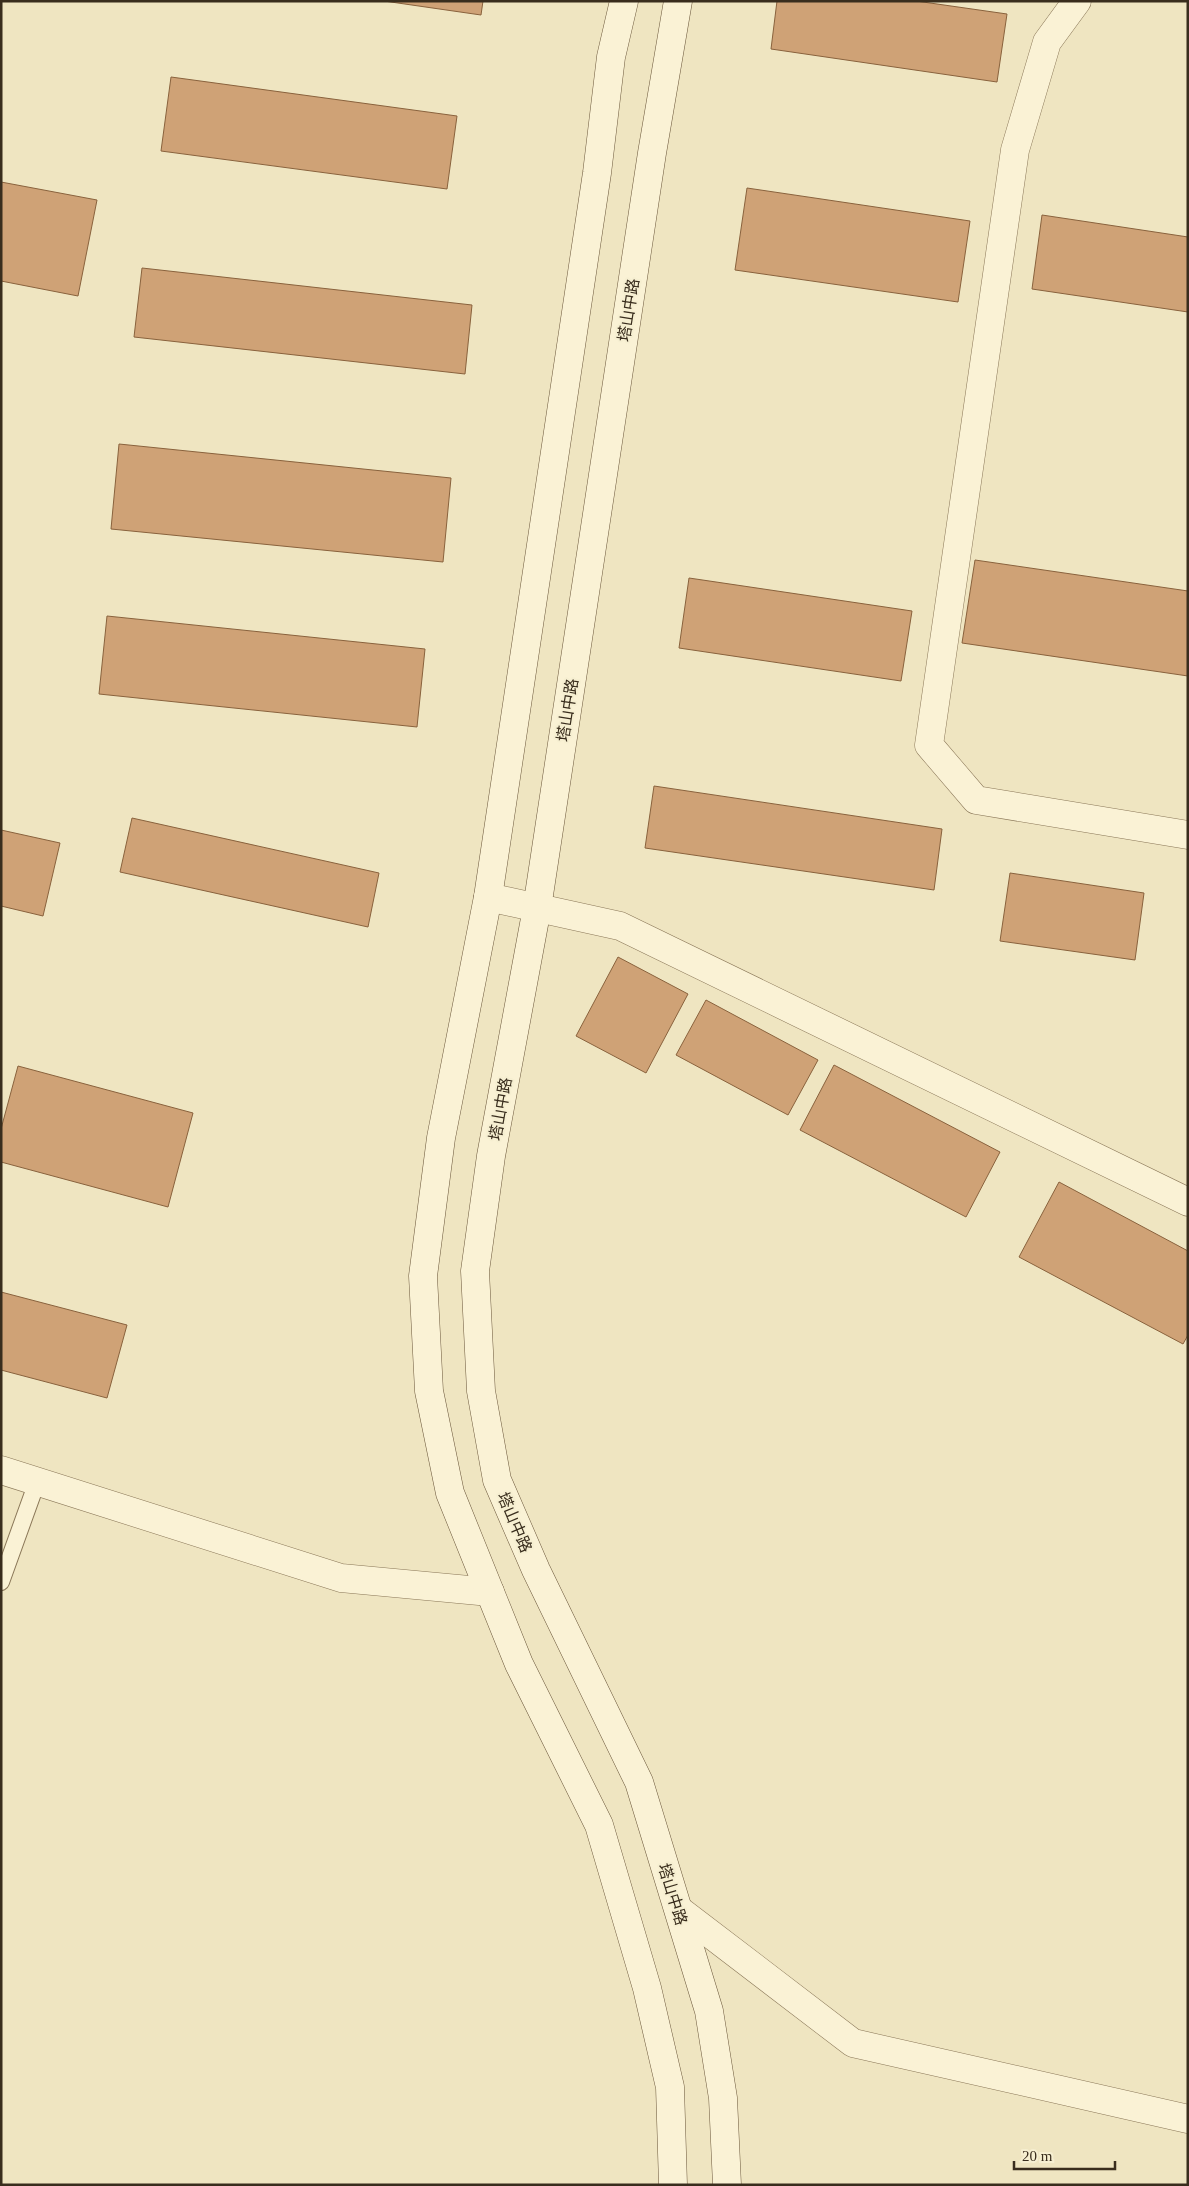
<svg xmlns="http://www.w3.org/2000/svg" width="1189" height="2186" font-family="'Times New Roman','Noto Sans SC',serif">
<rect width="100%" height="100%" fill="#efe5c1"/>
<path fill="#cfa276" stroke="#89623d" d="M384,1H483L481,15Z
M777,1H916L1007,14L997,82L771,49Z
M171,77L457,116L447,189L161,151Z
M1,182L97,200L78,296L1,281Z
M747,188L970,221L958,302L735,270Z
M1042,215L1188,237V312L1032,289Z
M142,268L472,305L465,374L134,337Z
M119,444L451,478L443,562L111,529Z
M975,560L1188,591V676L962,643Z
M689,578L912,611L901,681L679,648Z
M107,616L425,649L417,727L99,694Z
M654,786L942,829L934,890L645,848Z
M132,818L379,873L368,927L120,872Z
M1,830L60,843L43,916L1,906Z
M1010,873L1144,893L1135,960L1000,941Z
M618,957L688,994L646,1073L576,1036Z
M706,1000L818,1060L788,1115L676,1055Z
M834,1065L1000,1152L966,1217L800,1130Z
M18,1066L193,1113L168,1207L1,1162V1129Z
M1059,1182L1188,1251V1335L1183,1344L1019,1257Z
M1,1292L127,1325L107,1398L1,1370Z"/>
<g fill="none" stroke-linecap="round" stroke-linejoin="round">
<g stroke="#8a7758" stroke-width="18">
<path id="service" d="M1,1582L37,1482"/>
</g>
<g stroke="#8a7758" stroke-width="29">
<path id="minor" d="M1077,1L1047,42L1015,150L929,745L976,800L1188,835
M488,897L620,926L1188,1202
M1,1470L341,1578L490,1592
M679,1910L853,2043L1188,2119"/>
</g>
<g stroke="#6b573b" stroke-width="29">
<path id="secondary" d="M624,1L611,57L597,173L488,897L441,1138L423,1276L429,1391L450,1493L519,1664L599,1825L647,1988L670,2087L673,2185
M678,1L652,153L537,908L491,1156L475,1271L481,1391L497,1480L536,1570L639,1782L709,2011L723,2098L727,2185"/>
</g>
<use href="#service" stroke="#faf2d5" stroke-width="16"/>
<use href="#minor" stroke="#faf2d5" stroke-width="28"/>
<use href="#secondary" stroke="#faf2d5" stroke-width="28"/>
</g>
<g text-anchor="middle" stroke-width="4" stroke-linejoin="round" paint-order="stroke">
<g font-size="16" fill="#392d1d" stroke="#f6efd1">
<text transform="translate(628 310) rotate(-81)" y="6">塔山中路</text>
<text transform="translate(567 710) rotate(-81)" y="6">塔山中路</text>
<text transform="translate(500 1109) rotate(-80)" y="6">塔山中路</text>
<text transform="translate(515 1522) rotate(67)" y="6">塔山中路</text>
<text transform="translate(673 1894) rotate(73)" y="6">塔山中路</text>
</g>
</g>
<rect width="1189" height="2186" fill="none" stroke="#392d1d" stroke-width="5"/>
<path d="M1014 2161v8h101v-8" fill="none" stroke="#392d1d" stroke-width="2.5"/>
<text x="1022" y="2161" font-size="15" fill="#392d1d" stroke="#f6efd1" stroke-width="4" paint-order="stroke">20 m</text>
</svg>
